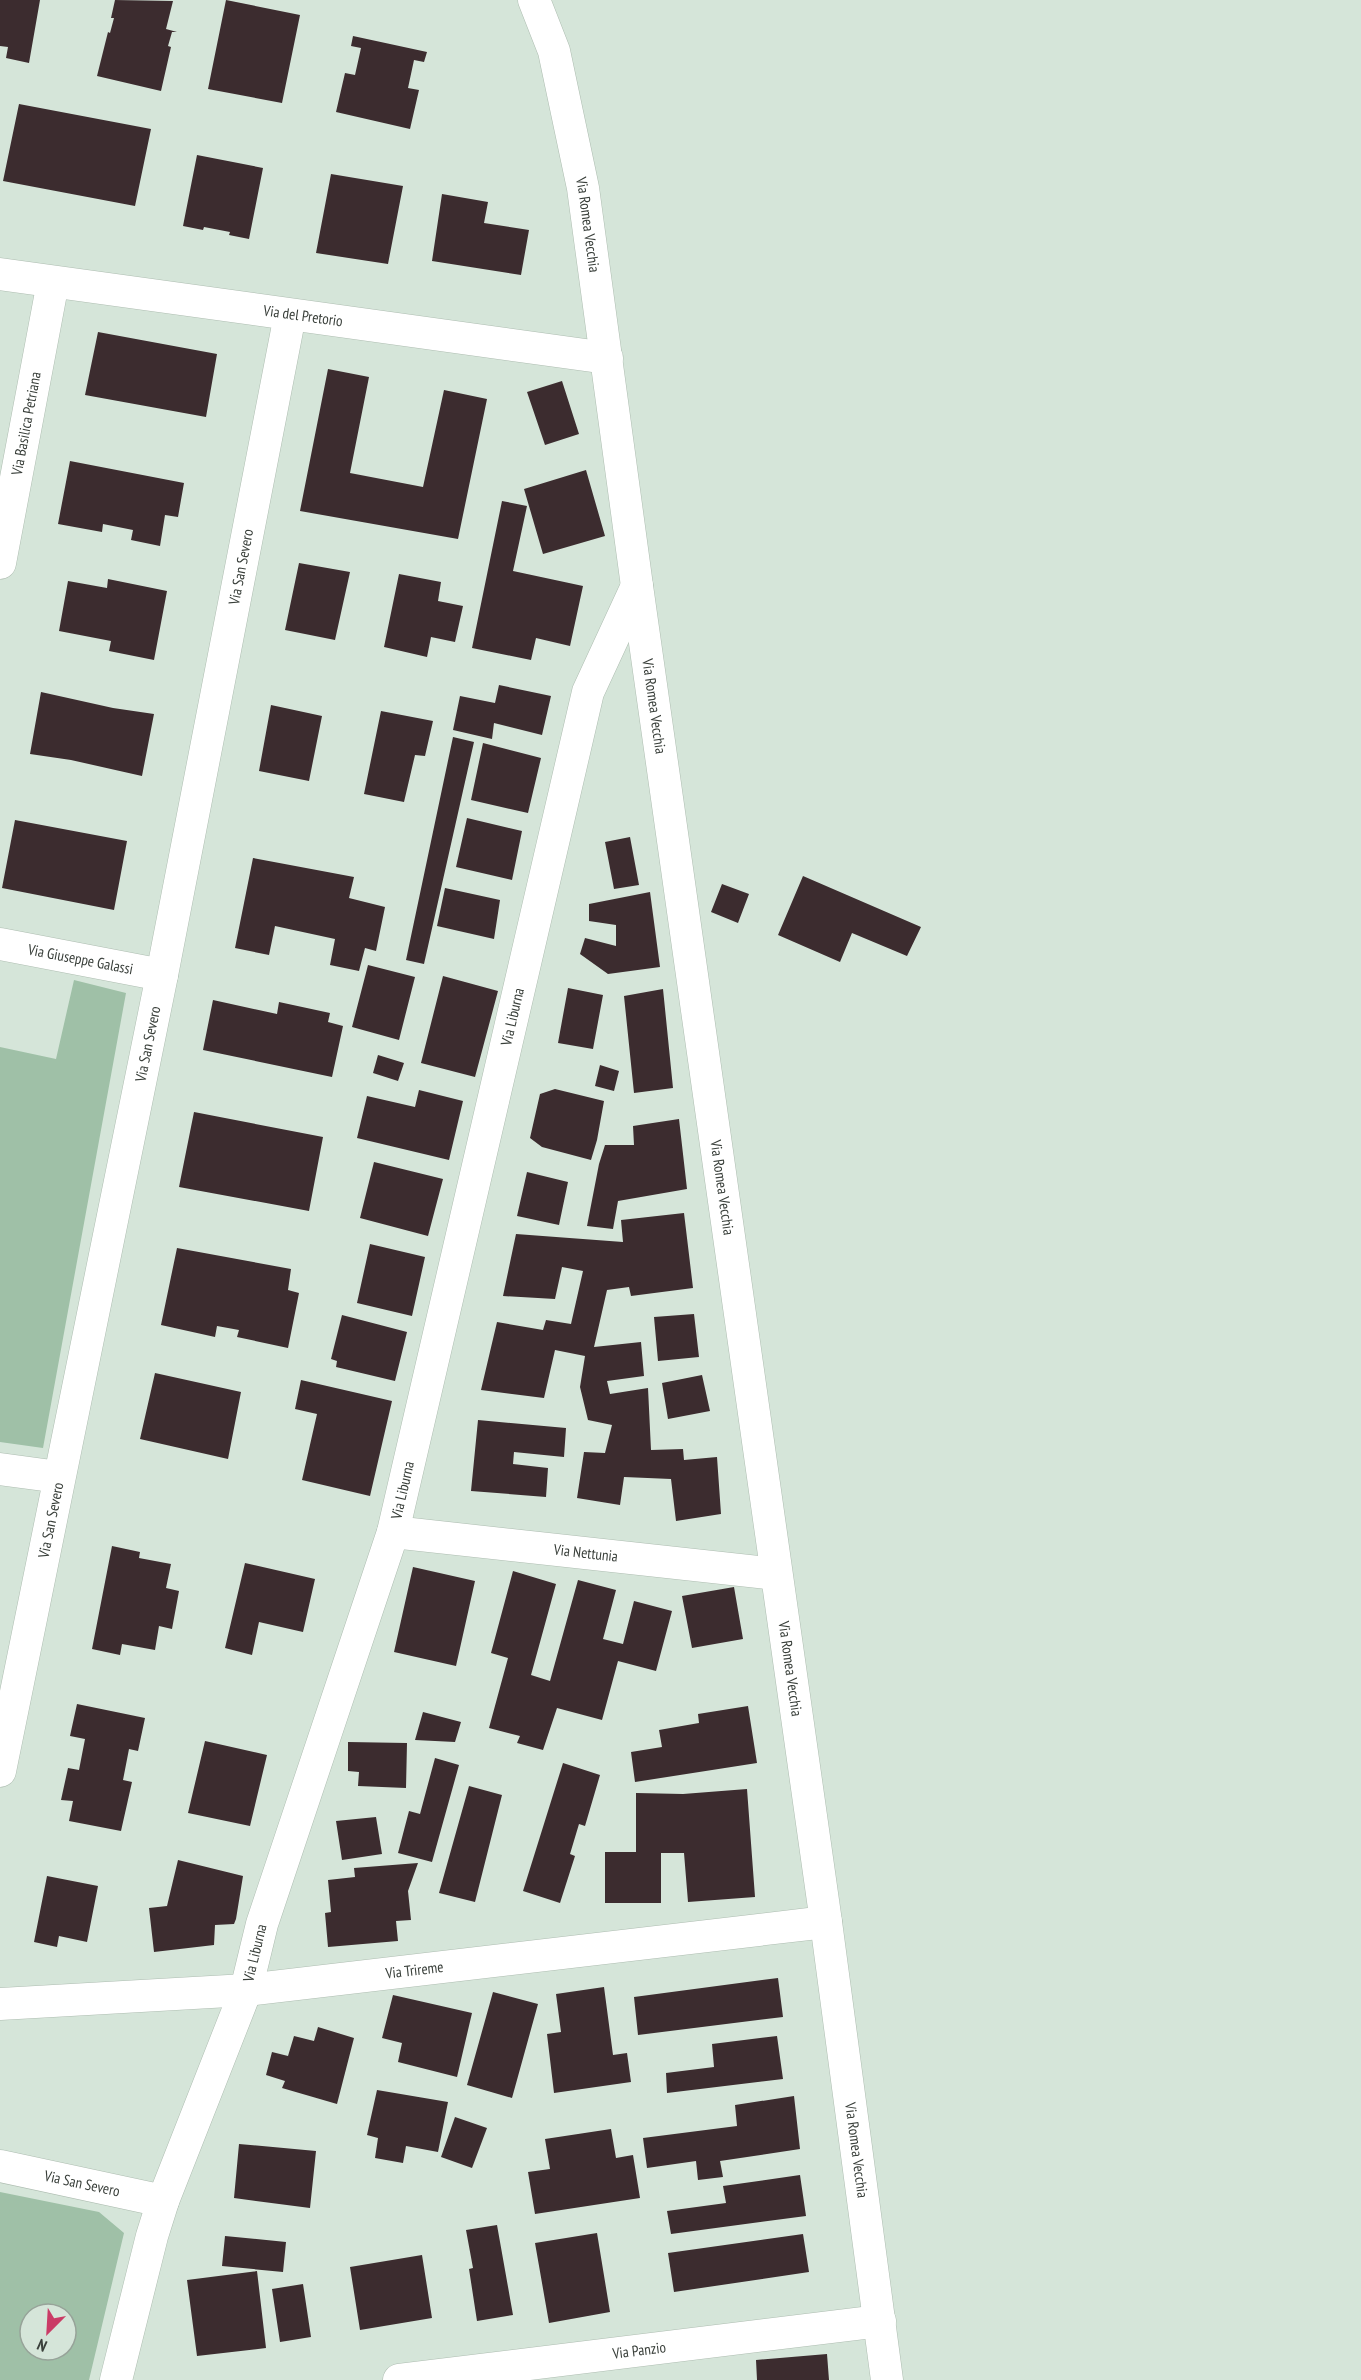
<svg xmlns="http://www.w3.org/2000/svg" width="1361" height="2380" font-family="'PT Sans Narrow',sans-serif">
<rect width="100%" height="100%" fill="#d5e5d9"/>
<path fill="#9fc0a7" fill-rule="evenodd" d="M74,980L126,993L43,1448L0,1442V1047L56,1059Z
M0,2192L99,2212L124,2233L89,2380H0ZM30,2314H66V2350H30Z"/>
<path fill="#3c2c2f" d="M0,0H40L29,63L6,58L8,47L0,46Z
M115,0L173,1L166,29L177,32H172L168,46L171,47L161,91L97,76L108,32L110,33L114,18H111Z
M226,0L300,15L282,103L208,89Z
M353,36L427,52L424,62L414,60L408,88L419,90L410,129L336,112L345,73L355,75L361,48L351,46Z
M19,104L151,129L135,206L3,181Z
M197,155L263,168L249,239L229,235L230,232L204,227L203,230L183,226Z
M331,174L403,186L388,264L316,253Z
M442,194L488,202L484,223L529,230L521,275L432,261Z
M98,332L217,354L206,417L85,395Z
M328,369L369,377L350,473L423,487L444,390L487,399L458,539L300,511Z
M562,381L579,434L545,445L527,392Z
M70,461L184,483L178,517L165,515L160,546L131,540L133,530L103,524L102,532L58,524Z
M586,470L605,536L543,554L524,489Z
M502,501L527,506L513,571L583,586L570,646L536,638L531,660L472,648Z
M299,563L350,572L335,640L285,630Z
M399,574L441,582L438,601L463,606L455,642L431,637L427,657L384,647Z
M108,579L167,591L154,660L109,651L111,641L59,631L68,581L107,588Z
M499,685L551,696L542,735L494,723L492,739L453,730L460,696L495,703Z
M41,692L113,708L154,714L142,776L71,760L30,754Z
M271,705L322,716L309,781L259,771Z
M381,711L433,721L425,756L415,755L404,802L364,794Z
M453,737L474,742L424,964L406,960Z
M483,743L541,758L528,813L471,800Z
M467,818L522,831L512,880L456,867Z
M15,820L127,841L114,910L2,888Z
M630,837L639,885L614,889L605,842Z
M253,858L354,877L349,898L385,907L376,951L365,948L359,971L330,965L335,939L275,926L269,955L235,948Z
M803,876L921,927L907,956L852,933L840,962L778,935Z
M722,884L749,894L738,923L711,912Z
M445,888L500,900L494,939L437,926Z
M650,892L660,967L608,974L580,954L585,938L616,946V925L589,921V904Z
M368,965L415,977L399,1040L352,1027Z
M443,976L498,991L475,1077L421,1063Z
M568,988L603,995L593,1049L558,1043Z
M663,989L673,1088L634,1093L624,996Z
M213,1000L277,1014L279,1002L330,1013L328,1022L343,1026L332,1077L203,1050Z
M378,1055L404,1063L398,1081L373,1073Z
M600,1065L619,1071L614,1091L595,1086Z
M555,1089L604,1101L597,1140L591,1160L542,1147L530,1138L540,1094Z
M419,1090L463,1101L449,1160L357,1138L367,1096L415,1107Z
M194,1112L323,1137L309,1211L179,1187Z
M679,1119L687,1189L618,1201L613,1229L587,1226L599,1164L605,1145H634L633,1126Z
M374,1162L443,1179L428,1236L360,1218Z
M527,1172L568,1182L559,1225L517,1216Z
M684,1213L693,1288L631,1296L629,1287L607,1290L594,1347L641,1342L644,1376L607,1381L610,1394L648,1388L651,1450L683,1449L684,1460L717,1457L721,1514L676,1521L671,1479L624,1477L620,1505L577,1498L584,1452L605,1453L612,1425L588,1420L580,1387L585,1356L555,1350L544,1398L481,1390L497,1322L543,1330L546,1320L571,1324L583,1271L562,1267L555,1299L503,1296L516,1234L623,1242L621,1220Z
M370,1244L425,1257L412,1316L357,1303Z
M177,1248L291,1269L288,1290L299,1293L288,1348L237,1337L239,1330L217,1326L215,1337L161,1325Z
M694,1314L699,1357L658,1361L654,1317Z
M342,1315L407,1332L395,1381L336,1367L337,1361L331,1359Z
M155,1373L241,1392L228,1459L140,1439Z
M702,1375L710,1411L668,1419L662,1383Z
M301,1380L392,1401L370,1496L302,1480L317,1414L295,1409Z
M478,1420L566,1428L564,1457L514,1452L513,1464L548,1468L546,1497L471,1491Z
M112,1546L140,1552L139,1558L171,1564L166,1588L179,1591L172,1629L159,1626L155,1650L122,1644L120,1655L92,1649Z
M245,1563L315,1579L303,1632L259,1622L252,1655L225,1648Z
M413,1567L475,1581L456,1666L394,1652Z
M513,1571L556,1584L531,1675L550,1681L578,1580L616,1590L603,1639L623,1644L634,1601L672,1611L656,1671L618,1661L602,1720L557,1708L543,1750L517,1743L520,1736L489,1728L508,1658L491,1653Z
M734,1587L743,1639L692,1648L682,1596Z
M77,1704L145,1718L138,1751L129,1749L123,1780L132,1782L121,1831L69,1821L73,1801L61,1800L68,1768L79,1770L85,1739L70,1736Z
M748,1706L757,1763L635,1782L631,1752L662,1747L659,1730L699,1723L698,1714Z
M423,1712L461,1722L455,1742L415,1740Z
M205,1741L267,1755L250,1826L188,1813Z
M348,1742L407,1743L406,1788L358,1786L359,1772L348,1771Z
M435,1758L459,1765L432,1862L398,1853L409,1811L420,1814Z
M563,1763L600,1775L585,1826L579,1824L570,1854L575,1856L560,1903L523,1891Z
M469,1786L502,1795L475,1902L439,1893Z
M747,1789L755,1897L688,1902L684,1853H661V1903H605V1852H636V1793L683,1794Z
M376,1817L382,1854L342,1860L336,1821Z
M178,1860L243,1876L236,1919L234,1924L215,1925L214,1945L154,1952L149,1908L167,1906Z
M418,1863L408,1891L411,1920L396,1921L398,1941L328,1947L325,1913L331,1912L328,1880L355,1877L354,1868Z
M47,1876L98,1886L87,1942L59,1936L57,1947L34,1942Z
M778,1978L783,2017L638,2035L634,1997Z
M604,1987L613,2055L627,2053L631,2082L554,2093L547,2034L561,2032L556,1994Z
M493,1992L538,2004L512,2098L467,2085Z
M393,1995L472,2013L457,2077L398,2062L402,2043L382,2038Z
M318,2027L354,2038L337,2104L282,2088L285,2081L266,2075L272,2052L288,2056L294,2036L314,2041Z
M777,2036L783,2079L667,2093L666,2073L714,2067L712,2044Z
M377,2090L448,2102L438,2152L406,2146L403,2163L375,2158L378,2138L367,2135Z
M794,2096L800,2149L720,2161L723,2177L698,2180L696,2161L647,2168L643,2138L737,2126L735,2105Z
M455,2117L487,2128L472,2168L441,2157Z
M611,2129L616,2158L633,2155L640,2198L535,2214L528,2172L550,2169L545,2139Z
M239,2144L316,2151L310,2208L234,2198Z
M800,2175L806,2216L671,2234L667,2211L726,2203L723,2186Z
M497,2225L513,2315L477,2321L469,2269L473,2268L466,2230Z
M597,2233L610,2312L549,2323L535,2243Z
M803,2234L809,2272L674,2292L668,2253Z
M225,2236L286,2242L283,2272L222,2266Z
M422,2255L432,2318L360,2330L350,2267Z
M257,2271L266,2348L197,2356L187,2280Z
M303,2284L311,2337L280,2342L272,2289Z
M827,2354L829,2380H757L756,2360Z"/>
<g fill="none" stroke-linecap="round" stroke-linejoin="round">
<g stroke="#aebdb1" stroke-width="33">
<g id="street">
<path id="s1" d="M534,0L554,51L583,188L637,586L826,1922L887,2380"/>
<path id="s2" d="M0,274L607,358"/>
<path id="s3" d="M0,563L53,282"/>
<path id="s4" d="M0,944L162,975"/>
<path d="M0,1469L59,1477"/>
<path id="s5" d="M393,1532L776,1574"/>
<path id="s6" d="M0,1771L162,975L290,315"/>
<path id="s7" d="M0,2004L246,1990L826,1922"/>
<path id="s8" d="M0,2166L163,2201"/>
<path id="s9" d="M116,2380L152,2236L163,2201L246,1990L262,1924L393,1532L588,692L637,586"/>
<path id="s10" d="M399,2380L880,2321"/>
</g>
</g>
<use href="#street" stroke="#fff" stroke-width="32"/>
</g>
<g text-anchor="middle" stroke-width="6" stroke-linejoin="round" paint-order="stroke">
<g font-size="15" fill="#393f3a" stroke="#d5e5d9">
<text dy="5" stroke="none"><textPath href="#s1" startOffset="232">Via Romea Vecchia</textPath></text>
<text dy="5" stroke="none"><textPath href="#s2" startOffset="306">Via del Pretorio</textPath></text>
<text dy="5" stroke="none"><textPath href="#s3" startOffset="142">Via Basilica Petriana</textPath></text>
<text dy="5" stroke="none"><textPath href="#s6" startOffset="1228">Via San Severo</textPath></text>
<text dy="5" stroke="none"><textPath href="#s1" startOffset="718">Via Romea Vecchia</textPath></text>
<text dy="5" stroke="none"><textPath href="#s4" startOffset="82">Via Giuseppe Galassi</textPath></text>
<text dy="5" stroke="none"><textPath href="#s9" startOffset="1422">Via Liburna</textPath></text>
<text dy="5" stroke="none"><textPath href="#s6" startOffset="742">Via San Severo</textPath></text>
<text dy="5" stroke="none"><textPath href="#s1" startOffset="1204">Via Romea Vecchia</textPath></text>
<text dy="5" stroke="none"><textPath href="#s9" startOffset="936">Via Liburna</textPath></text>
<text dy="5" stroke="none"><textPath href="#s6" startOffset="256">Via San Severo</textPath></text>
<text dy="5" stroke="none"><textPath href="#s5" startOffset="194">Via Nettunia</textPath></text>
<text dy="5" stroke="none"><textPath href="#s1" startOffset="1690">Via Romea Vecchia</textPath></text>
<text dy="5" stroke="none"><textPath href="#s9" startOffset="450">Via Liburna</textPath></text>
<text dy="5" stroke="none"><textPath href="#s7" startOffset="416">Via Trireme</textPath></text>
<text dy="5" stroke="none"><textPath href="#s1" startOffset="2176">Via Romea Vecchia</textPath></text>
<text dy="5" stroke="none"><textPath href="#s8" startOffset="84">Via San Severo</textPath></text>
<text dy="5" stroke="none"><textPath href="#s10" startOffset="242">Via Panzio</textPath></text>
</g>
</g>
<g transform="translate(48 2332) rotate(204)"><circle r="28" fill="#d5e5d9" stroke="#97a399" stroke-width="1.5"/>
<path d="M0-4.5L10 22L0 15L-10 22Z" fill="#ca3b66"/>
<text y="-9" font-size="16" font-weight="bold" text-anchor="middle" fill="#393f3a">N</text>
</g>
</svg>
